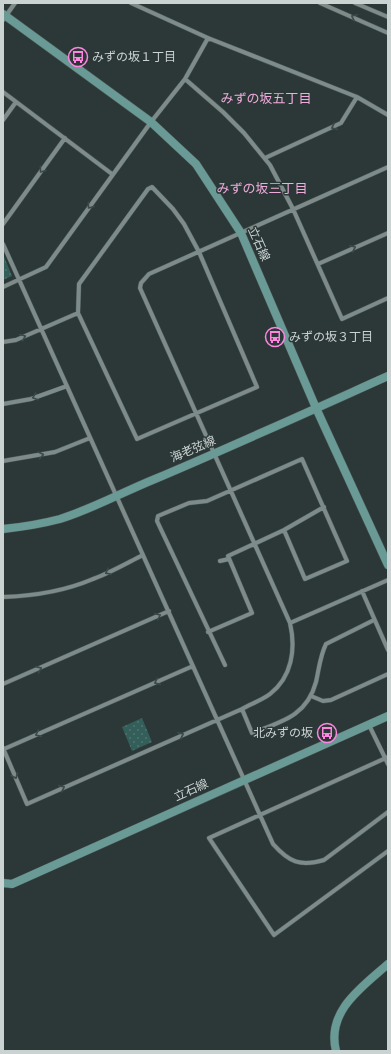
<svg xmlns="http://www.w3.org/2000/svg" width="391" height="1054" font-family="Commissioner,'Noto Sans JP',sans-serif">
<defs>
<pattern id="grass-dots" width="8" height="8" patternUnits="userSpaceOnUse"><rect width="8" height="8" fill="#335e59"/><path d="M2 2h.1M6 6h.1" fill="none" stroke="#4f7470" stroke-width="1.8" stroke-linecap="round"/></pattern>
</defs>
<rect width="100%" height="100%" fill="#2b3837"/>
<path fill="url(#grass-dots)" d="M3,254L12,276L3,280Z
M142,718L152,742L132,751L122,727Z"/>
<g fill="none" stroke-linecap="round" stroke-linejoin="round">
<g stroke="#4a5654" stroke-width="5">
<path id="street" d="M131,3L208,38L357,97L388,115
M320,3L388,33
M355,3L388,17
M3,20L15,3
M185,79L223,112L244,133L270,165L293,209L342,319L388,298
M3,92L112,174
M3,120L16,102
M265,158L341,123L357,97
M152,187L173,209L184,224L199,252L257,387L137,439L78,313L79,284L148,189Z
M3,224L65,138
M3,244L273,844C289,862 300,867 324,860L388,812
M318,264L388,233
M3,287L46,267L151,122L185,79L208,38
M3,342L16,340L78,313
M3,404L31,399L67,386
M3,461L55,452L90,438
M220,561L229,559
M362,591L388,650
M3,597C33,596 65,591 93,579C110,573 127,563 143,555
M290,623L388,580
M208,632L252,613L228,556L284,530L324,507
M225,665L157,521L158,516L189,503L207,501L302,459L347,561L305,579L284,530
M3,684L169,611
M311,696L323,701L331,700L388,674
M242,709L252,733C281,722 307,716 316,682C319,669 320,656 326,644L374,620
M369,725L388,764
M3,748L27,804L242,709C251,704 262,700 270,694C292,677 296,649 290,623L140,288L141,283L149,274L388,167
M4,749L193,666
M388,757L209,838L274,935L388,851"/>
</g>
<g stroke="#4a5654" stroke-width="9">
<path id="secondary" d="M3,14L151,122L196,164L241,233L316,408L388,565
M3,529C22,527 41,524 60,519C92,509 123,492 155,479C233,446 310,411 388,376
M3,883L12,884L388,716
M336,1051C326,1011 362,987 388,964"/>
</g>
<use href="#street" stroke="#7d8c8a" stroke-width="4"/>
<use href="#secondary" stroke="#6a9a95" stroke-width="8"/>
</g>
<defs><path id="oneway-chevron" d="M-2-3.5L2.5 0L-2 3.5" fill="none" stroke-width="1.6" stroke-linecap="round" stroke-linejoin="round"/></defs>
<g stroke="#3b4948">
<use href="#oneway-chevron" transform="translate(354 17) rotate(-155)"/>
<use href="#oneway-chevron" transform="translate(334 127) rotate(156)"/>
<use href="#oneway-chevron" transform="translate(42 170) rotate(126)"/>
<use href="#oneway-chevron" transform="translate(90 206) rotate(126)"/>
<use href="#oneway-chevron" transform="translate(353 248) rotate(-24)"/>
<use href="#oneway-chevron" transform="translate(23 337) rotate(-22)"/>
<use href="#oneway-chevron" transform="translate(35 397) rotate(161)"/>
<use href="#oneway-chevron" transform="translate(41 455) rotate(-12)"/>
<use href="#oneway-chevron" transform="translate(108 572) rotate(154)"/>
<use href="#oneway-chevron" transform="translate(158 616) rotate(-24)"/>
<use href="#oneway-chevron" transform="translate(39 669) rotate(-24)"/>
<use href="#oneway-chevron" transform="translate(157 682) rotate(156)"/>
<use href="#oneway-chevron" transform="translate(38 734) rotate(156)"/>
<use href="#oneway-chevron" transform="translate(181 735) rotate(-24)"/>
<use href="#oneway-chevron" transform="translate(15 776) rotate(67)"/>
<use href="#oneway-chevron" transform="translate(62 788) rotate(-24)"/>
</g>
<defs>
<g id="bus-ring" transform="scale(1)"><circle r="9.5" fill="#2b3837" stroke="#fe86e0" stroke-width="1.5"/><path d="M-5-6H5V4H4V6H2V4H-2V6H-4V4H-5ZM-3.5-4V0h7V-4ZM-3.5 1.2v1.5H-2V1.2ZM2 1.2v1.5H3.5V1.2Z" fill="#fe86e0"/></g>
</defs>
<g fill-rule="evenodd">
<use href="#bus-ring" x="78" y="57"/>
<use href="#bus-ring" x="275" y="337"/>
<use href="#bus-ring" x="327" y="733"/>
</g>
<g text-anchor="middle" stroke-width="3" stroke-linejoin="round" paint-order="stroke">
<g font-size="12" fill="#cbd3d2" stroke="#2b3837" text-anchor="start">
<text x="92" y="61">みずの坂１丁目</text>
<text x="289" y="341">みずの坂３丁目</text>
<text x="313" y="737" text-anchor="end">北みずの坂</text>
</g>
<g font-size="12" fill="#cbd3d2" stroke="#2b3837">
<text transform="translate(259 244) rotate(66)" y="4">立石線</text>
<text transform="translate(193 449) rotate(-23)" y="4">海老弦線</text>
<text transform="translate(191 790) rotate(-24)" y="4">立石線</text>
</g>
<g font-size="13" fill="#efabdc" stroke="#2b3837">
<text x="266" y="103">みずの坂五丁目</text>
<text x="262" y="193">みずの坂三丁目</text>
</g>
</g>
<rect width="391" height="1054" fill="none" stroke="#cbd3d2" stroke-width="8"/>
</svg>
